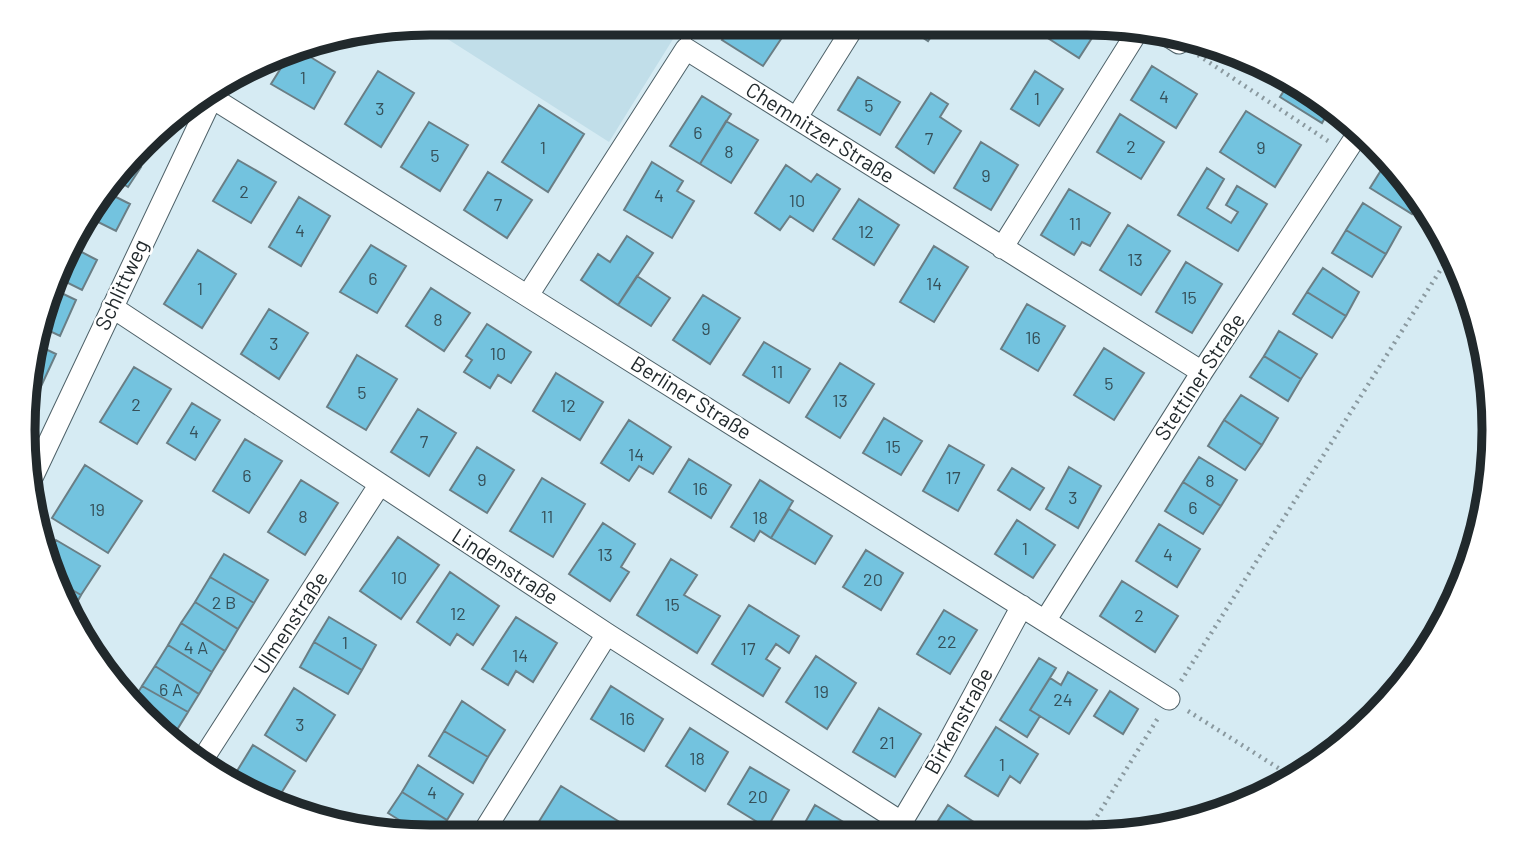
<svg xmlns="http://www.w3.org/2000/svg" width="1517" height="860" font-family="Barlow,sans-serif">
<rect width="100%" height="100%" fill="#d6ebf3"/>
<path fill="#c1dee9" d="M430,23H683L609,142L424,24Z"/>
<path fill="#73c3df" stroke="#6a7e85" stroke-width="2" d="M734,23H762L783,36L763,66L722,40Z
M809,23H823L819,30Z
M901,23H940L928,41Z
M1050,24H1101L1079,58L1043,35Z
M342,37L337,46L326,40Z
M1212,43L1218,44L1257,62L1253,69Z
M294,47L335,72L314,109L271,84Z
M1152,66L1197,94L1176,128L1131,100Z
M378,71L414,93L381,147L345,124Z
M1035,71L1063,89L1039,126L1011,109Z
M858,77L900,102L880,135L838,110Z
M1292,78L1329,111L1322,123L1280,97Z
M931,93L948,104L940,117L961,131L934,173L896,147Z
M702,96L731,114L700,164L670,146Z
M539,105L584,134L548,192L502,162Z
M1246,111L1301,145L1275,187L1220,152Z
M1120,114L1164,142L1141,179L1097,152Z
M726,121L758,140L731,183L700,164Z
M429,122L468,145L440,191L401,167Z
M981,142L1018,165L991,210L954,188Z
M238,160L276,182L251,223L213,201Z
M132,161L141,167L128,187L115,179Z
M652,162L683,181L677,191L694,201L672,238L624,210Z
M1385,164L1410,182L1420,201L1412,214L1370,188Z
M786,165L811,182L817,174L840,189L813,231L790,216L780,230L755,213Z
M1207,168L1224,179L1207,208L1231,223L1238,212L1226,205L1237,186L1267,204L1238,251L1178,215Z
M488,172L532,200L507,238L464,210Z
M1069,189L1110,213L1090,246L1082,242L1074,255L1041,235Z
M104,191L130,204L116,231L86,216L92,203Z
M299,197L330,216L301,266L269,247Z
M859,199L899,225L874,265L833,239Z
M1363,203L1401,227L1386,254L1346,230Z
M1128,225L1170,251L1141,295L1100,270Z
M1346,230L1386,254L1372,277L1332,253Z
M627,236L653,253L618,305L581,280L598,254L610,262Z
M371,245L406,266L377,313L340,292Z
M934,246L968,267L934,322L900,302Z
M72,247L97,260L82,290L58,278Z
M198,250L236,274L202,328L164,304Z
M1186,262L1222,284L1192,333L1156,312Z
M1323,268L1359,292L1346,316L1307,292Z
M637,276L670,298L651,326L618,305Z
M431,288L470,313L444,351L406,326Z
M53,289L76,300L60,336L37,325Z
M1307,292L1346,316L1332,338L1293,314Z
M703,295L740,318L710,364L673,340Z
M1027,304L1065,326L1038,371L1001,349Z
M269,309L308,333L279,379L241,354Z
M487,324L531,352L511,383L498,375L490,388L464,372L472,360L466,356Z
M1279,331L1317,354L1301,379L1264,356Z
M764,342L810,369L789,403L743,375Z
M35,344L56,354L37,395L30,391Z
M1104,348L1144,373L1114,420L1074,395Z
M357,355L397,379L366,430L327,407Z
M1264,356L1301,379L1288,401L1250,377Z
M840,363L874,384L840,438L806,417Z
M134,367L171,389L137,444L100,422Z
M556,373L603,402L580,440L533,411Z
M1241,395L1278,418L1262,445L1224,420Z
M192,403L220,420L195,460L167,443Z
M418,409L456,433L429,476L391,452Z
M884,418L922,441L901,475L863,453Z
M629,420L671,447L653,474L639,466L629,481L601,463Z
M1224,420L1262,445L1245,470L1208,446Z
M245,439L282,461L249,513L213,491Z
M949,445L984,465L958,511L923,491Z
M477,447L514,470L487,513L450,490Z
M1199,457L1237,480L1221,506L1183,482Z
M689,459L731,485L711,518L669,492Z
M85,465L142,501L108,553L52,518Z
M1069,467L1101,486L1078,528L1046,509Z
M1012,468L1044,488L1030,510L998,490Z
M542,478L585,504L553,557L510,531Z
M301,480L338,503L305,555L268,532Z
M760,480L793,501L771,538L760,531L754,541L731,527Z
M1183,482L1221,506L1203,534L1165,511Z
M789,509L832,536L815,564L771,538Z
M1017,520L1055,545L1033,578L995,554Z
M603,523L635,544L621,567L629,572L610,601L569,574Z
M1159,524L1200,549L1177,587L1136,561Z
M398,537L439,565L401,619L360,591Z
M56,540L100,566L81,595L52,578L47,555Z
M866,550L903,573L881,610L843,587Z
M224,554L268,580L254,603L210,577Z
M671,559L697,575L684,595L720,616L697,653L637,615Z
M450,572L499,606L473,645L457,634L450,645L417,622Z
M210,577L254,603L238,629L195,602Z
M52,578L81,595L71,613L54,585Z
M1122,581L1178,616L1155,652L1100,616Z
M195,602L238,629L225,651L181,623Z
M749,605L799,636L789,653L776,644L766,659L780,668L763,696L712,664Z
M944,610L977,630L950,674L917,654Z
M329,617L376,645L362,670L314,642Z
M516,617L557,643L533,682L516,671L508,685L482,669Z
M181,623L225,651L212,672L168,645Z
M314,642L362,670L348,694L300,667Z
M168,645L212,672L199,694L155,666Z
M816,656L856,683L827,729L786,702Z
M1039,658L1056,668L1030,710L1040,716L1027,737L1000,720Z
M155,666L199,694L188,712L142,686Z
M1068,672L1097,690L1069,734L1030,710L1050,678L1061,685Z
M142,686L188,712L175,733L131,704Z
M611,686L663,719L644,751L591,719Z
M294,688L335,715L306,761L265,735Z
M1110,691L1138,709L1123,734L1094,716Z
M462,701L505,730L488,757L444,731Z
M879,708L921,734L895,777L853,752Z
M139,711L175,733L172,738Z
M996,727L1038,754L1020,783L1010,776L998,796L965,776Z
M690,728L728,752L705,791L666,766Z
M444,731L488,757L473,783L429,756Z
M253,745L295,771L275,803L229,784Z
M418,765L463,794L447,820L402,792Z
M750,767L789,790L767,828L728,804Z
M561,786L623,824L616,836H530Z
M402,792L447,820L436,836H425L388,813Z
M815,805L857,830L854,835H798Z
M948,805L986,830L983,834L929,835Z"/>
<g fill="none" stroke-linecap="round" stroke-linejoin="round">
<g stroke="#4e6168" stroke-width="12">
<path id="lane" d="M686,49V36L694,23"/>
</g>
<g stroke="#4e6168" stroke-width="23">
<path id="street" d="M1165,34L1179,43
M206,94L1169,699
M797,117L856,23
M1002,248L1139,29
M528,295L686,49L1202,372
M112,307L607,634L901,822
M30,482L216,89
M1045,621L1202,372L1357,135
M201,762L380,484
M894,835L941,756L1022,606
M481,836L607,634"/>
</g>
<path stroke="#8a999f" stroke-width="4.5" stroke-dasharray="2 5" stroke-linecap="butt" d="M649,23L668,37
M1198,55L1328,141
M1181,681L1448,258
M1188,711L1294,778
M1086,834L1158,718"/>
<use href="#lane" stroke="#fff" stroke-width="10"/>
<use href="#street" stroke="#fff" stroke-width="21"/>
</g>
<g text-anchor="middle" stroke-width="5" stroke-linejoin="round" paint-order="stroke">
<g font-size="18" fill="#365059">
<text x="303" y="84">1</text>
<text x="1164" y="103">4</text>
<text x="1037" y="105">1</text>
<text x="869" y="112">5</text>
<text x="380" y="115">3</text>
<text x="698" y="139">6</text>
<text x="929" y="145">7</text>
<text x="1131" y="153">2</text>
<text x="543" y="154">1</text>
<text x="1261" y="154">9</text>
<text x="729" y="158">8</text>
<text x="435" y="162">5</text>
<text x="986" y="182">9</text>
<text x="244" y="198">2</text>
<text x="659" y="202">4</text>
<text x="797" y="207">10</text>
<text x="498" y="211">7</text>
<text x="1075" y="230">11</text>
<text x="300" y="237">4</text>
<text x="866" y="238">12</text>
<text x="1135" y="266">13</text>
<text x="373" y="285">6</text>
<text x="934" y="290">14</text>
<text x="200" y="295">1</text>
<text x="1189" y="304">15</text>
<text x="438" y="326">8</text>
<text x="706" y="335">9</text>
<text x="1033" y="344">16</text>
<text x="274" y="350">3</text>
<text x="498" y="360">10</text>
<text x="777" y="378">11</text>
<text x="1109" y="390">5</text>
<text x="362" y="399">5</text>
<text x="840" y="407">13</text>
<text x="136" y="411">2</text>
<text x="568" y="412">12</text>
<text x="194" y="438">4</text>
<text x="424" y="448">7</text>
<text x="893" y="453">15</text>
<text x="636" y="461">14</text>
<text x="247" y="482">6</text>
<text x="953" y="484">17</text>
<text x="482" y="486">9</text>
<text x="1210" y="487">8</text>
<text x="700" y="495">16</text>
<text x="1073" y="504">3</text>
<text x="1193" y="514">6</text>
<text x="97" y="516">19</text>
<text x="303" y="523">8</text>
<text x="547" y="523">11</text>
<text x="760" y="524">18</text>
<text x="1025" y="555">1</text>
<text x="605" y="561">13</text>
<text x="1168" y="561">4</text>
<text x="399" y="584">10</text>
<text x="873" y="586">20</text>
<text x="224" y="609">2 B</text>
<text x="672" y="611">15</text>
<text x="458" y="620">12</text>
<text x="1139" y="622">2</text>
<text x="947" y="648">22</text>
<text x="345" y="649">1</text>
<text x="196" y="654">4 A</text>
<text x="748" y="655">17</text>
<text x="520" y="662">14</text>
<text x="171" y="696">6 A</text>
<text x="821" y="698">19</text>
<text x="1063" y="706">24</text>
<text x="627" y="725">16</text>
<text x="300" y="731">3</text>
<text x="887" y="749">21</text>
<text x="697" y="765">18</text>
<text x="1002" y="771">1</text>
<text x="432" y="799">4</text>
<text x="758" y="803">20</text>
</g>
<g font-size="21" fill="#21292c" stroke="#fff">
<text transform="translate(820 133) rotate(32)" y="7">Chemnitzer Straße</text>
<text transform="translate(122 285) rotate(-65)" y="7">Schlittweg</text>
<text transform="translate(1200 377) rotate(-57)" y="7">Stettiner Straße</text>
<text transform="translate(691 398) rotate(32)" y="7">Berliner Straße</text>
<text transform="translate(505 567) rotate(33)" y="7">Lindenstraße</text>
<text transform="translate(291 623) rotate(-57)" y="7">Ulmenstraße</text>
<text transform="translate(959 721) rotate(-61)" y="7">Birkenstraße</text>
</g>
</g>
<path d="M0 0H1517V860H0ZM430 35H1087A395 395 0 0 1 1482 430V430A395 395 0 0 1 1087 825H430A395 395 0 0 1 35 430V430A395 395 0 0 1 430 35Z" fill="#fff" fill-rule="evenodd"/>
<path fill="none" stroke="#21292c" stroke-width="9" d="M430 35H1087A395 395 0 0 1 1482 430V430A395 395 0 0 1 1087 825H430A395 395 0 0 1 35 430V430A395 395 0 0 1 430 35Z"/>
</svg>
